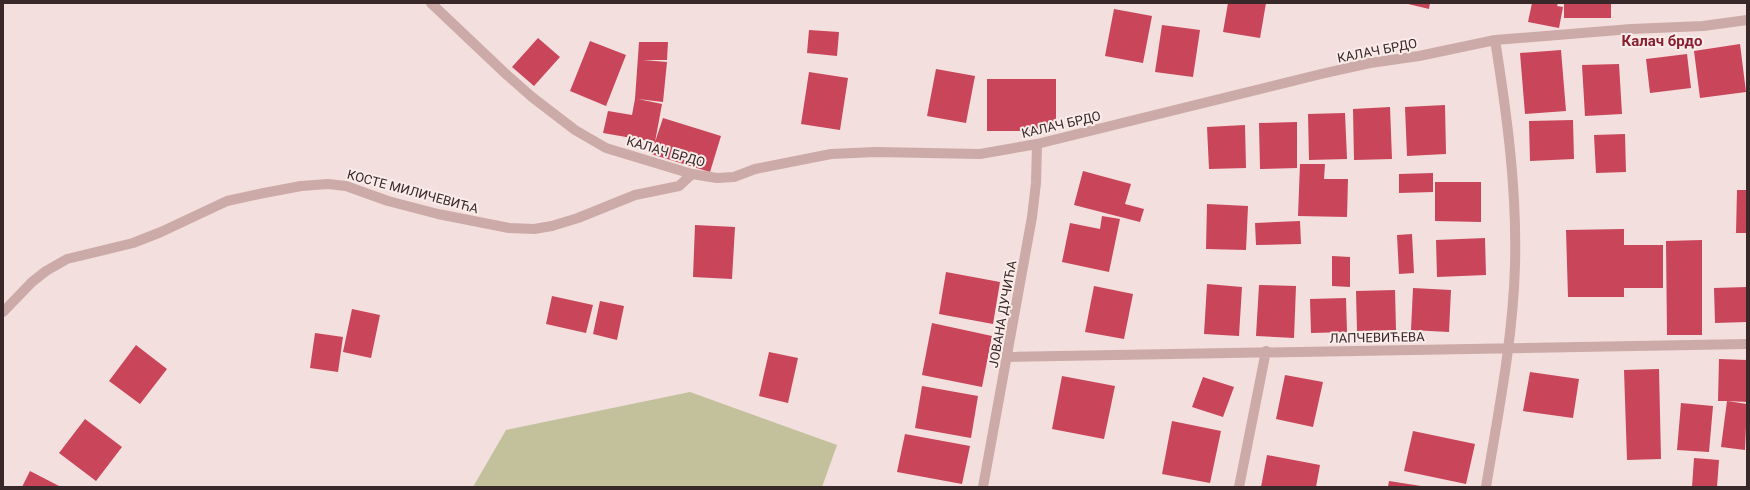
<svg xmlns="http://www.w3.org/2000/svg" width="1750" height="490" font-family="Roboto,sans-serif">
<rect width="100%" height="100%" fill="#f3dfdd"/>
<path fill="#c3c09c" d="M690,392L837,445L822,487H473L506,430Z"/>
<path fill="#c9455a" d="M1228,3H1266L1260,38L1223,32Z
M1404,3H1430L1429,9Z
M1532,3H1558L1557,6L1563,7L1559,28L1528,22Z
M1564,3H1611V18H1564Z
M1114,9L1152,16L1143,63L1105,56Z
M1162,25L1200,30L1193,77L1155,72Z
M809,30L839,32L837,56L807,53Z
M538,38L560,57L534,86L512,67Z
M590,41L626,55L606,106L570,91Z
M639,42H668L667,60H643L667,62L663,102L638,99L662,104L655,142L603,133L608,111L632,115L635,99Z
M1740,44L1746,92L1700,98L1694,51Z
M1561,50L1566,111L1525,114L1520,53Z
M1687,54L1691,88L1650,93L1646,59Z
M1619,64L1622,114L1585,116L1582,65Z
M936,69L975,76L966,123L927,116Z
M809,72L848,78L840,130L801,124Z
M987,79H1056V131H987Z
M1445,105L1446,154L1407,156L1405,107Z
M1390,107L1392,159L1354,160L1353,109Z
M1345,113L1347,159L1309,160L1308,114Z
M663,118L721,136L710,172L651,154Z
M1573,120L1574,159L1530,161L1529,121Z
M1297,122V168L1260,169L1259,123Z
M1245,125L1246,168L1209,169L1207,127Z
M1625,134L1626,172L1596,173L1594,135Z
M1300,164H1325L1324,179H1348L1347,217L1298,216Z
M1083,171L1131,184L1125,204L1144,209L1140,222L1074,205Z
M1433,173V192L1399,193V174Z
M1435,182H1481V222L1435,221Z
M1737,190H1747V233H1736Z
M1207,204L1248,206L1246,250L1206,249Z
M1102,216L1120,219L1109,272L1062,262L1070,223L1100,229Z
M1300,221L1301,244L1256,245L1255,223Z
M695,225L735,227L732,279L693,277Z
M1624,229V245H1663V288H1624V297H1568L1566,230Z
M1412,234L1414,273L1399,274L1397,235Z
M1485,238L1486,275L1437,277L1436,240Z
M1702,240V335H1667L1666,241Z
M1332,256L1350,257V287L1332,286Z
M946,272L1000,282L993,324L939,314Z
M1207,284L1242,287L1239,336L1204,334Z
M1259,285L1296,286L1294,338L1256,336Z
M1094,286L1133,294L1124,339L1085,332Z
M1747,287V322L1715,323L1714,288Z
M1413,288L1451,290L1449,332L1411,330Z
M1395,290L1396,330L1357,331L1356,291Z
M552,296L593,305L586,333L546,324Z
M1346,298L1347,332L1311,333L1310,299Z
M600,301L624,306L617,340L593,334Z
M352,309L380,315L371,358L343,352Z
M932,323L992,336L982,387L922,375Z
M315,333L343,337L338,372L310,368Z
M136,345L167,369L140,404L109,381Z
M769,352L798,358L788,403L759,396Z
M1719,359L1747,360V402L1727,401L1747,404L1745,450L1721,447L1727,401H1718Z
M1659,369L1661,459L1627,460L1624,370Z
M1530,372L1579,379L1573,418L1523,411Z
M1285,375L1323,382L1313,427L1276,419Z
M1062,376L1115,386L1104,439L1052,429Z
M1203,377L1234,387L1223,417L1192,407Z
M922,386L978,396L971,438L915,428Z
M1681,403L1713,406L1709,452L1677,450Z
M85,419L122,447L96,481L59,453Z
M1172,421L1221,431L1210,483L1162,474Z
M1413,431L1475,444L1466,484L1404,471Z
M905,434L970,446L962,484L897,472Z
M1267,455L1320,465L1316,487H1261Z
M1694,458L1719,460L1717,487H1692Z
M30,471L61,487H22Z
M1389,481L1421,486V487H1388Z"/>
<g fill="none" stroke-linecap="round" stroke-linejoin="round">
<path stroke="#ccaaa8" stroke-width="10" d="M431,3L507,75L532,97L575,130L606,148L692,174L717,178L734,177L755,169L831,154L876,152L980,154L1037,144L1321,74L1370,63L1419,56L1495,40L1631,29L1703,26L1747,20
M3,312L32,282L46,271L67,259L133,243L161,232L227,201L264,193L301,186L328,184L346,186L388,201L438,214L509,228L534,229L552,226L578,218L635,195L679,186L692,174
M1007,357L1747,344
M983,487L1032,217L1036,183L1037,144
M1239,487L1266,351
M1486,487C1498,414 1513,340 1515,265C1517,189 1507,115 1495,40"/>
</g>
<g text-anchor="middle" stroke-width="4" stroke-linejoin="round" paint-order="stroke">
<g font-size="13" fill="#38282a" stroke="#faece9">
<text transform="translate(1377 50) rotate(-11)" y="5">КАЛАЧ БРДО</text>
<text transform="translate(1061 124) rotate(-13)" y="5">КАЛАЧ БРДО</text>
<text transform="translate(666 151) rotate(16)" y="5">КАЛАЧ БРДО</text>
<text transform="translate(413 191) rotate(15)" y="5">КОСТЕ МИЛИЧЕВИЋА</text>
<text transform="translate(1002 314) rotate(-80)" y="5">ЈОВАНА ДУЧИЋА</text>
<text transform="translate(1377 337) rotate(-1)" y="5">ЛАПЧЕВИЋЕВА</text>
</g>
<g font-size="15" font-weight="bold" fill="#891f31" stroke="#faece9">
<text x="1662" y="46">Калач брдо</text>
</g>
</g>
<rect width="1750" height="490" fill="none" stroke="#38282a" stroke-width="8"/>
</svg>
